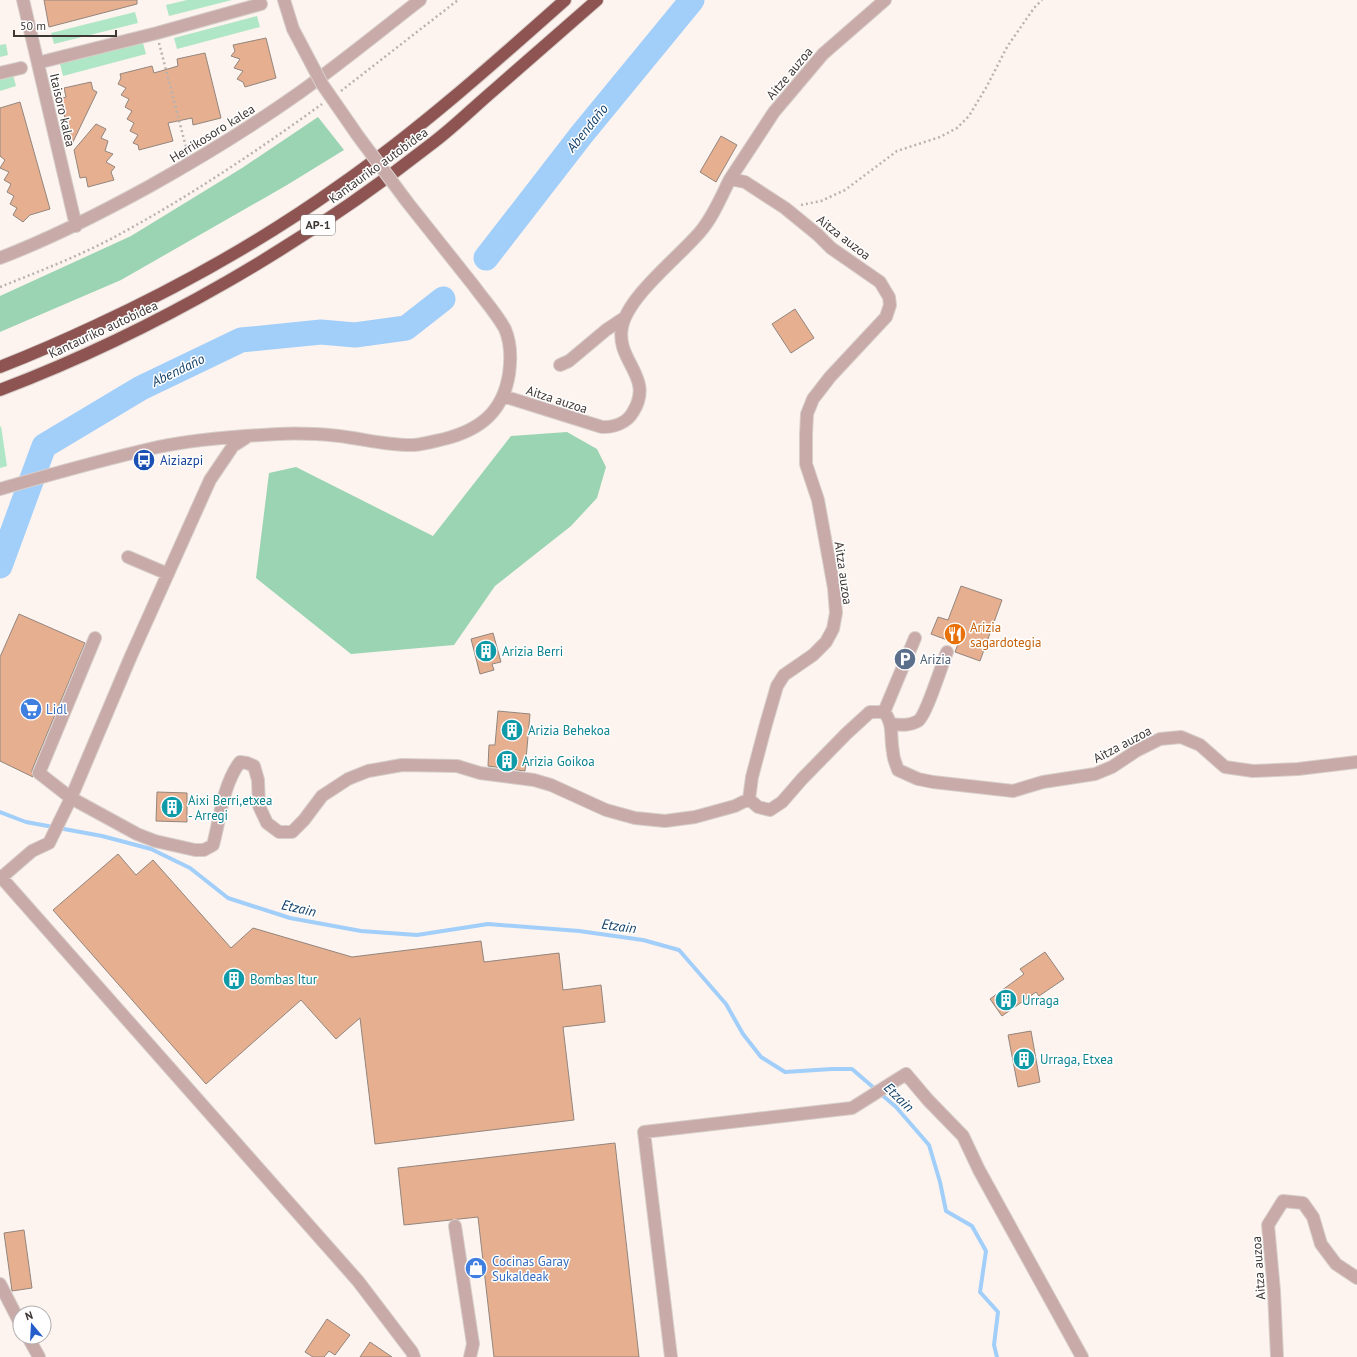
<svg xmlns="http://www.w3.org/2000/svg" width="1357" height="1357" font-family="'PT Sans',sans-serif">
<rect width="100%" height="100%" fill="#fdf4ef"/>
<path fill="#afe6c5" d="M187,0H232L169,16L166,5Z
M135,12L138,23L54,44L51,33Z
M257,16L260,27L177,49L174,38Z
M143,43L146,54L63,76L60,64Z
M6,44L8,55L0,57V45Z
M13,75L16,86L0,91V79Z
M1,426L7,466L0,468V427Z"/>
<path fill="#9ad4b2" d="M318,117L344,150L287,185L121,280L0,332V296L131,236L242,168Z
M567,432L597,449L606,467L597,498L571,526L495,586L454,645L351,654L256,578L269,473L296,467L433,536L511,436Z"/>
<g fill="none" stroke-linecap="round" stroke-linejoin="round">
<path stroke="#a2cefa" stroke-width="4" d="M0,812L26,822L102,836L151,849L190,868L228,898L290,918L361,931L417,935L488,924L579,931L643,940L679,950L726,1004L743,1034L761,1057L785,1072L832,1069H852L896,1107L929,1145L940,1182L946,1211L972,1226L986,1251L980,1292L998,1312L994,1345L997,1357"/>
<path stroke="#a2cefa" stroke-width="25" d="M486,258L582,134L692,0
M0,566L44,446L141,388L241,340L321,332L355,335L406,328L443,299"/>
</g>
<path fill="#e6b090" stroke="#93857d" d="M44,0H137V4L49,27Z
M266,38L276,78L245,87L243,82L237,79L243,71L234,68L240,59L231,56L235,51L233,45Z
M205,53L221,118L193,125L192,118L168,123L173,141L139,150L138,145L133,143L138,135L130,131L134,123L127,119L132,111L125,107L129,99L121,95L126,88L118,84L121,78L120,74L152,66L154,73L178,66L177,59Z
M91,82L93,90L97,92L72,144L60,99L66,97L64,88Z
M20,102L50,209L30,215L23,222L13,215L17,208L10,204L14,196L7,192L11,184L4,180L9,172L0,168L5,160L0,156V108Z
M96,124L106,129L101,138L108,141L105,151L113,154L106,162L115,167L111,172L114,180L88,187L86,177L80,178L74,150Z
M721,136L737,145L716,182L700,172Z
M795,309L814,338L791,353L772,324Z
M961,586L1002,600L980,661L955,652L958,644L931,634L938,617L948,620Z
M19,614L85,643L32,770L33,777L0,761V657Z
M493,633L501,662L492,664L494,670L480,674L471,639Z
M498,711L530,714L525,771L488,766L489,745H495Z
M157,792L187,793V822L156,821Z
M118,854L136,875L153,860L231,948L253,928L352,957L481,941L484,962L559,953L563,990L601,985L605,1022L563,1027L574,1120L375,1144L360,1018L336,1039L301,1000L206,1084L53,910Z
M1045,952L1064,979L1039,996L1036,992L1002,1016L990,999L1024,974L1020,969Z
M1031,1031L1040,1082L1018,1087L1008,1035Z
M615,1143L639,1357H494L478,1217L404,1225L398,1168Z
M24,1230L32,1288L12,1291L4,1233Z
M327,1319L350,1335L335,1355L329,1351L324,1357H313L305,1352Z
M370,1342L392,1357H360Z"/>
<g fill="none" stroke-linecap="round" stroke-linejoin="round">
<g stroke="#d7ceca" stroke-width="14">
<path id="minor" d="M23,0L76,226
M284,0L293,29
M45,61L157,33L261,4
M0,73L21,68
M730,179L774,112L823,54L885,0
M0,258C52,238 101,213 150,186C202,157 251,127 299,93C341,63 380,31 420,0
M560,365L569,361L606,330L624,318
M503,396L602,427C614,427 627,423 633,412C655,377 615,361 622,327C628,296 679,257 700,232C713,217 721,197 730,179L745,182L785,208L818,235L831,248L880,282L889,297L890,305L886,317L830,377L813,399L807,414L806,435V464L818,500L834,588L836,613L833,629L826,642L813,655L784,675L777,686L766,724L752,777L749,799L758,807L770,810L782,802L802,779L846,734L870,712H884C894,723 890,738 893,752C893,758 896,764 898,770L918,779L933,782L1013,791L1043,782L1095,774L1112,767L1136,751L1160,739L1181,737L1200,745L1225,767L1253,771L1298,769L1357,762
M0,489C52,474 105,459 158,447C197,439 239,436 278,434C299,433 319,434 339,436C364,439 389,446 414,445C425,444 435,441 444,439C480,430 503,412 509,374C511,360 511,343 505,329C497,314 484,300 474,286C452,258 430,231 408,203
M128,557L168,574
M95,638L39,773L71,798L137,834L155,841L195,850H204L213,845C220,819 223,784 240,762L247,763L254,766L258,780L259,806L267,823L279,832H292L304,820L322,796L348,779L368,771L402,765L457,766L480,773L534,780L551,785L606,810L635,818L665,821L695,817L735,806L749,799
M884,712L915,638
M891,724C901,725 909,726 918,721C926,716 942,664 947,652
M0,876L358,1281L412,1352L414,1357
M2,877L32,851L49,843L71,798L131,656L210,480L233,446L247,437
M455,1226L473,1344L470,1357
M0,1284L20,1323
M28,1337L39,1357
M671,1357L644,1132L852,1108L906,1074L928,1100L963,1136L979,1170L1082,1357
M1277,1357L1274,1291L1268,1225L1283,1201L1303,1203L1313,1217L1321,1244L1336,1264L1357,1278"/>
</g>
<g stroke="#d7ceca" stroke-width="14">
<path id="highway" d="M0,367C33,354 65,340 97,325C181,286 263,240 339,186C419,130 492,65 565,0
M0,390C155,331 304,244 434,142C455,126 474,107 494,90C528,60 563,30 597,0"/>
</g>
<path stroke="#bab2ae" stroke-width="2.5" stroke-dasharray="2 3" stroke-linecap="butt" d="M159,43L187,151
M341,91L458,0
M801,205L821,201L845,190L897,151L940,137L957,128L969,116L987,86L1007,47L1034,8L1042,0
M0,287C40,271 82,255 120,234C190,196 257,151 322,104"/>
<use href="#minor" stroke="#c8aaa9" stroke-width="12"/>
<use href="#highway" stroke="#8d5452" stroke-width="12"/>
<g stroke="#d7ceca" stroke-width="14" stroke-linecap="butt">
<path id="minor-bridge" d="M293,29L322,84L358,136L408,203"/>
</g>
<use href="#minor-bridge" stroke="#c8aaa9" stroke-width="12"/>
</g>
<defs>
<g id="bus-disc" transform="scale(1.15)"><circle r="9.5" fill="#1a4fb4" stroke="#fff"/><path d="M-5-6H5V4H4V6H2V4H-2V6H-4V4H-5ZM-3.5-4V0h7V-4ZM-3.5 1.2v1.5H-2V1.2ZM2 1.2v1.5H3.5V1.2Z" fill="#fff"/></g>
<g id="restaurant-disc" transform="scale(1.15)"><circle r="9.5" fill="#e8710a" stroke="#fff"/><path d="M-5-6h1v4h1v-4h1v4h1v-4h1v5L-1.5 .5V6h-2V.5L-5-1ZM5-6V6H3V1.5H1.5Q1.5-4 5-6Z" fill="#fff"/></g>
<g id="building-disc" transform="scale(1.15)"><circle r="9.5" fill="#0f9aa8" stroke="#fff"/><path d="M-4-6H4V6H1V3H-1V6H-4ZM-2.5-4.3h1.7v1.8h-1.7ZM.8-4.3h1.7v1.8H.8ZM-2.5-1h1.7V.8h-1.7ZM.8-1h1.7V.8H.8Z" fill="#fff"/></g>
<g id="parking-disc" transform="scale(1.15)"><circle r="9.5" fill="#5c6f8a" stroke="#fff"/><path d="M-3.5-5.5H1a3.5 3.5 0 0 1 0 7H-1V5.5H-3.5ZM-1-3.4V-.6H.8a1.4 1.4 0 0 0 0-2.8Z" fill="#fff"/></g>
<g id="supermarket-disc" transform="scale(1.15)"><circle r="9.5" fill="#3f7fe0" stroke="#fff"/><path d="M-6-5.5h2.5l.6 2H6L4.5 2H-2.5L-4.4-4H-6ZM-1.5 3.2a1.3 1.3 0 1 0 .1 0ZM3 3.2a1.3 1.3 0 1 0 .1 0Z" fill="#fff"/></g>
<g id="shop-disc" transform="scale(1.15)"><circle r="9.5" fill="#3f7fe0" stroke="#fff"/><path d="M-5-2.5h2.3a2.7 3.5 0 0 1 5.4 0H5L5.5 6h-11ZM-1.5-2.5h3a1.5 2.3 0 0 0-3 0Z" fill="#fff"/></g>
</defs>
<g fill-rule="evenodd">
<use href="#bus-disc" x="144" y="460"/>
<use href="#restaurant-disc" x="955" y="634"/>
<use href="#building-disc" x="486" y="651"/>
<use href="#parking-disc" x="905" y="659"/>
<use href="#supermarket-disc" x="31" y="709"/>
<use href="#building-disc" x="512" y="730"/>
<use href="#building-disc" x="507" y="761"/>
<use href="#building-disc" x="172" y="807"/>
<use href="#building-disc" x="234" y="979"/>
<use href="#building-disc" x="1006" y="1000"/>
<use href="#building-disc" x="1024" y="1059"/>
<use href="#shop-disc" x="476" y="1268"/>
</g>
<g text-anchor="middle" stroke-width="3" stroke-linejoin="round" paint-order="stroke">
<rect fill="#fff" stroke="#787472" stroke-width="1" x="301" y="215" width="34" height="20" rx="3"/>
<g font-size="12" font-weight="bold" fill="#3e3835">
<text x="318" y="229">AP-1</text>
</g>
<g font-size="13" fill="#3e3835" stroke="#fff">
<text transform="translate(789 73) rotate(-50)" y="5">Aitze auzoa</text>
<text transform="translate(63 110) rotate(77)" y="5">Itaisoro kalea</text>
<text transform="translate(212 133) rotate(-32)" y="5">Herrikosoro kalea</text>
<text transform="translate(378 165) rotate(-36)" y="5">Kantauriko autobidea</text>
<text transform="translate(844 237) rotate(38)" y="5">Aitza auzoa</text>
<text transform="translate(103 329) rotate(-25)" y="5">Kantauriko autobidea</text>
<text transform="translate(557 399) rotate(18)" y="5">Aitza auzoa</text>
<text transform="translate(844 573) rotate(82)" y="5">Aitza auzoa</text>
<text transform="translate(1122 744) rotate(-28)" y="5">Aitza auzoa</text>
<text transform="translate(1258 1268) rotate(-94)" y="5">Aitza auzoa</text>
</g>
<g font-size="13" fill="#164399" stroke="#fff" text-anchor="start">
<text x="160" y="465">Aiziazpi</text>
</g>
<g font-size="13" fill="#c56008" stroke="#fff" text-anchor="start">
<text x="970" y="632">Arizia<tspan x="970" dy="15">sagardotegia</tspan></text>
</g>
<g font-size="13" fill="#0d838f" stroke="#fff" text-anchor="start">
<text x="502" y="656">Arizia Berri</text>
<text x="528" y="735">Arizia Behekoa</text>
<text x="522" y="766">Arizia Goikoa</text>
<text x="188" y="805">Aixi Berri,etxea<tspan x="188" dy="15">- Arregi</tspan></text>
<text x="250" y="984">Bombas Itur</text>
<text x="1022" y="1005">Urraga</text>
<text x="1040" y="1064">Urraga, Etxea</text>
</g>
<g font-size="13" fill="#4e5e75" stroke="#fff" text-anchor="start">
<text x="920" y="664">Arizia</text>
</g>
<g font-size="13" fill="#366cbe" stroke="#fff" text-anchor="start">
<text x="46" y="714">Lidl</text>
<text x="492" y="1266">Cocinas Garay<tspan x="492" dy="15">Sukaldeak</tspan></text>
</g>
<g font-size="14" font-style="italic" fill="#13426b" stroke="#fff">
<text transform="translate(587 128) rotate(-51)" y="5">Abendaño</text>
<text transform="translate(178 370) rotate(-26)" y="5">Abendaño</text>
<text transform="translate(299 908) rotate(13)" y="5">Etzain</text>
<text transform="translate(619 926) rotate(8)" y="5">Etzain</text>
<text transform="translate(899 1097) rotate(44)" y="5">Etzain</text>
</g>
</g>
<g transform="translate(32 1325) rotate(342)"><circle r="19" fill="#ffffff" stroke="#b2afae"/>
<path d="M0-3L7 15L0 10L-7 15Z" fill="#245dca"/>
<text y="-6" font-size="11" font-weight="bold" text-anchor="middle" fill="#3e3835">N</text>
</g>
<path d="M14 30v6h102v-6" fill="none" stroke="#3e3835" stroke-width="2"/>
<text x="20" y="30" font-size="12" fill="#3e3835" stroke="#ffffff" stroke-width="3" paint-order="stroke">50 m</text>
</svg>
